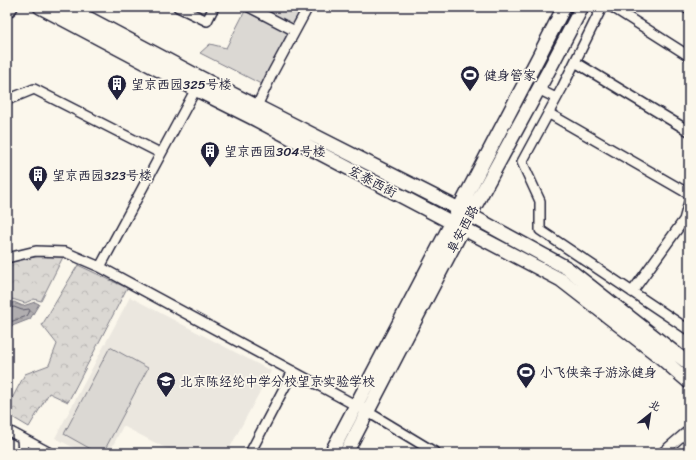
<svg xmlns="http://www.w3.org/2000/svg" width="696" height="460" font-family="Sriracha,'LXGW WenKai TC',sans-serif">
<defs>
<pattern id="forest-crowns" width="20" height="18" patternUnits="userSpaceOnUse"><rect width="20" height="18" fill="#dbd8d3"/><path d="M2 6a3 3 0 1 1 6 0M12 15a3 3 0 1 1 6 0" fill="none" stroke="#bcb9b6"/></pattern>
<pattern id="water-ripples" width="26" height="14" patternUnits="userSpaceOnUse"><rect width="26" height="14" fill="#b1aeb0"/><path d="M2 4q2-2 4 0t4 0M15 11q2-2 4 0t4 0" fill="none" stroke="#908d90"/></pattern>
</defs>
<rect width="100%" height="100%" fill="#fbf7ec"/>
<filter id="ink" filterUnits="userSpaceOnUse"><feTurbulence type="fractalNoise" baseFrequency=".025" numOctaves="2"/><feDisplacementMap in="SourceGraphic" scale="8" xChannelSelector="R" yChannelSelector="G"/><feConvolveMatrix kernelMatrix="1 2 1 2 8 2 1 2 1" color-interpolation-filters="sRGB"/></filter>
<g filter="url(#ink)">
<path fill="#ebe7df" d="M130,297L271,371L227,453H175L123,426L109,453H84L55,438Z"/>
<path fill="url(#forest-crowns)" stroke="#7e7d87" d="M40,256L63,257L41,301L34,299L25,303L12,299L7,302V264L14,261Z
M78,265L127,288L68,402L49,393L29,427L7,414V408L25,374L49,365L57,344L42,325Z"/>
<path fill="#dbd8d3" stroke="#7e7d87" d="M261,7H306L297,22L292,24Z
M245,11L288,32L263,85L200,53L210,44L226,48Z
M110,347L148,368L103,453H98L64,434Z"/>
<path fill="url(#water-ripples)" stroke="#787681" d="M14,302L23,306L35,302L39,304L30,319L7,328V306Z"/>
<g fill="none" stroke-linecap="round" stroke-linejoin="round">
<path stroke="#5b5a6a" stroke-width="1" d="M7,309L14,307L22,310L29,309L30,311L27,316L7,323"/>
<g stroke="#22223b" stroke-width="12">
<path id="street" d="M178,7L207,21L214,7
M249,7L295,31
M602,7L562,88L522,162L540,201V230L689,330
M612,7L689,56
M685,7L689,10
M575,62L689,131
M538,89L556,98
M7,100L34,89L160,153
M257,106L273,72L308,7
M548,113L689,194
M7,258L36,251L65,252L100,267L368,412L436,453
M100,267L198,85
M632,292L684,220L689,202
M7,430L50,453
M22,439L23,453
M250,453L293,371
M662,453L689,430"/>
</g>
<g stroke="#22223b" stroke-width="16">
<path id="secondary" d="M40,7L195,89L251,117L561,280L659,356L689,382
M67,7L201,78L459,209L567,268L689,364
M7,11L11,7
M331,453L539,56L564,7
M346,453L463,228L550,68L582,7"/>
</g>
<use href="#street" stroke="#fbf7ec" stroke-width="9"/>
<use href="#secondary" stroke="#fbf7ec" stroke-width="13"/>
</g>
</g>
<defs>
<g id="stadium-pin" transform="scale(1)"><path d="M0 17L-7.5 6A9.5 9.5 0 1 1 7.5 6Z" fill="#22223b" stroke="#fbf7ec"/><path d="M0-5a6.5 5 0 1 0 0 10a6.5 5 0 1 0 0-10ZM-3.5-1.8h7v3.6h-7Z" fill="#fff"/></g>
<g id="building-pin" transform="scale(1)"><path d="M0 17L-7.5 6A9.5 9.5 0 1 1 7.5 6Z" fill="#22223b" stroke="#fbf7ec"/><path d="M-4-6H4V6H1V3H-1V6H-4ZM-2.5-4.3h1.7v1.8h-1.7ZM.8-4.3h1.7v1.8H.8ZM-2.5-1h1.7V.8h-1.7ZM.8-1h1.7V.8H.8Z" fill="#fff"/></g>
<g id="school-pin" transform="scale(1)"><path d="M0 17L-7.5 6A9.5 9.5 0 1 1 7.5 6Z" fill="#22223b" stroke="#fbf7ec"/><path d="M0-5L7-2L0 1L-7-2ZM-4 1L0 2.5L4 1V4Q0 6-4 4Z" fill="#fff"/></g>
</defs>
<g fill-rule="evenodd">
<use href="#stadium-pin" x="470" y="75"/>
<use href="#building-pin" x="117" y="84"/>
<use href="#building-pin" x="210" y="151"/>
<use href="#building-pin" x="38" y="175"/>
<use href="#stadium-pin" x="526" y="372"/>
<use href="#school-pin" x="166" y="381"/>
</g>
<g text-anchor="middle" stroke-width="3.5" stroke-linejoin="round" paint-order="stroke">
<g font-size="13" fill="#22223b" stroke="#fbf7ec" text-anchor="start">
<text x="484" y="80">健身管家</text>
<text x="131" y="89">望京西园325号楼</text>
<text x="224" y="156">望京西园304号楼</text>
<text x="52" y="180">望京西园323号楼</text>
<text x="540" y="377">小飞侠亲子游泳健身</text>
<text x="180" y="386">北京陈经纶中学分校望京实验学校</text>
</g>
<g font-size="13" fill="#22223b" stroke="#fbf7ec">
<text transform="translate(373 181) rotate(28)" y="5">宏泰西街</text>
<text transform="translate(462 229) rotate(-62)" y="5">阜安西路</text>
</g>
</g>
<rect width="696" height="460" fill="none" stroke="#fbf7ec" stroke-width="24"/>
<rect x="12" y="12" width="672" height="436" fill="none" stroke="#22223b" stroke-width="1.5" filter="url(#ink)"/>
<g transform="translate(650 414) rotate(30)" stroke="#fbf7ec" stroke-width="3" paint-order="stroke">
<path d="M0-3L7 15L0 10L-7 15Z" fill="#22223b"/>
<text y="-6" font-size="11" font-weight="bold" text-anchor="middle" fill="#22223b">北</text>
</g>
</svg>
